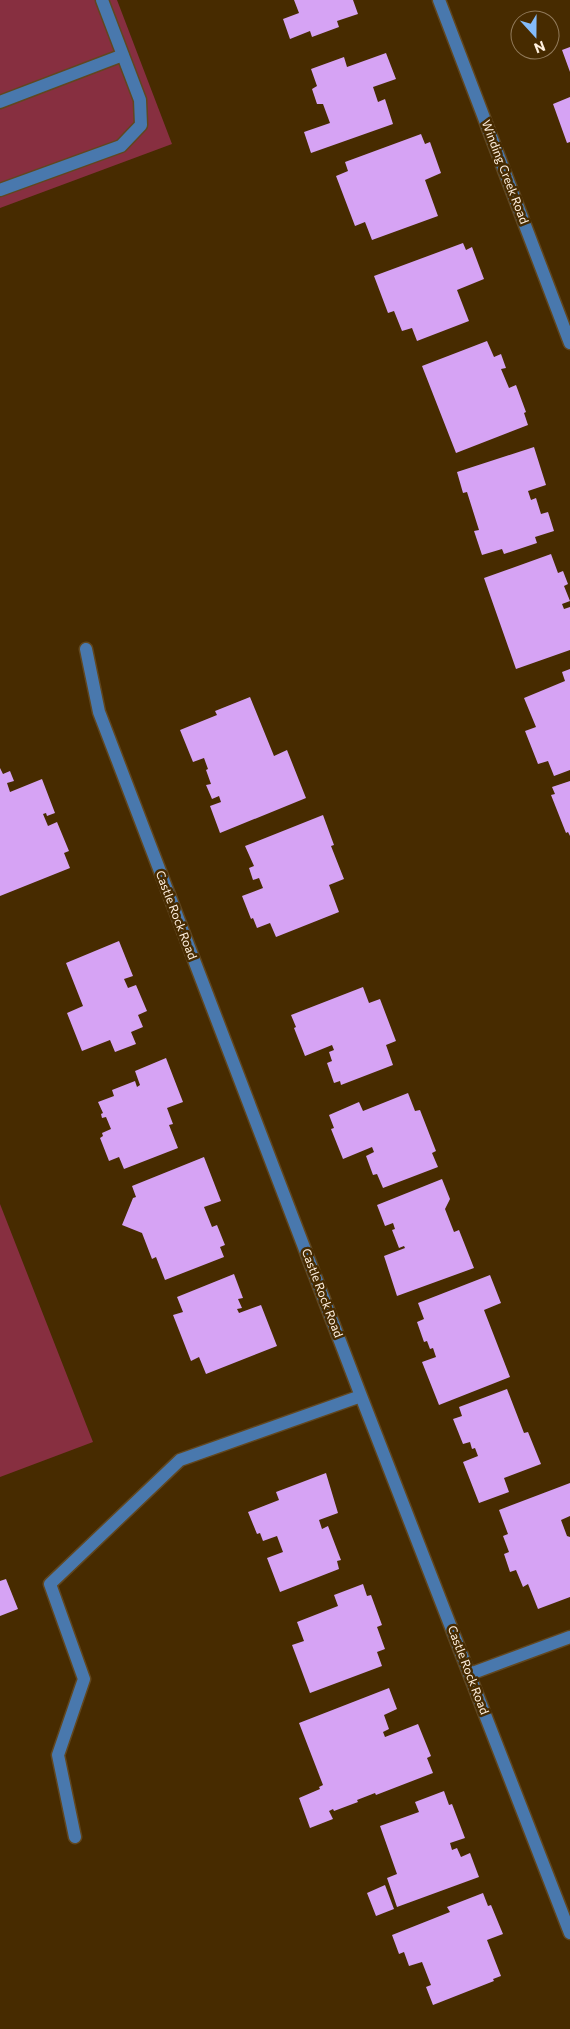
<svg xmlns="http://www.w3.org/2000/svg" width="570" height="2029" font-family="Commissioner,sans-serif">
<rect width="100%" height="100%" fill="#472b00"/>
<path fill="#872f40" d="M0,0H117L172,144L0,208Z
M0,1204L93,1442L0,1477Z"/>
<path fill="#d6a3f4" d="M294,0H353L358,14L337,21L339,27L312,37L310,31L290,39L283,19L299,13Z
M570,47V72L562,50Z
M386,53L396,79L373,87L378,102L385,99L393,124L311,153L304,132L330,123L323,104H317L312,89L317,86L311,69L344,57L347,67Z
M570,97V142L567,143L553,104Z
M421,134L425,144L430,142L441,173L425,180L438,216L372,240L365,222L355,226L336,176L348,171L345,162Z
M463,243L466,250L472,247L484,279L457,290L469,321L417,341L412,328L402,331L394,311L388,313L374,276Z
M487,341L494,357L501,354L506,368L501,369L509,388L516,385L526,412L524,413L528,425L456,453L422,366Z
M534,447L546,485L528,491L531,500L536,498L541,514L548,512L554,531L535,537L537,543L504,554L502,549L482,555L474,531L479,530L467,492L463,493L457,472Z
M551,554L558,573L563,571L568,584L564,586L570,601L562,604L564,609L570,607V650L516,669L484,578Z
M570,669V770L554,776L548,761L538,764L525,731L536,727L524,698L565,681L562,672Z
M250,697L274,756L287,750L306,798L220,833L210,806L221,802L219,796L212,799L206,785L211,784L206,770L208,769L204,758L193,762L180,730L217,715L215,711Z
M0,768L3,774L10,771L14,781L7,783L10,792L42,779L55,813L47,816L46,813L43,814L48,826L57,822L69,851L64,853L70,868L0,896Z
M570,781V836L568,832L566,833L551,795L555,794L552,787Z
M323,815L334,845L331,846L344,879L329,885L339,912L276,937L270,923L257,928L253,918L251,919L242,896L263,888L259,878L253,880L249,868L254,866L245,846Z
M119,941L133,976L124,979L128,988L136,985L147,1011L138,1015L143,1027L131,1032L136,1044L115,1052L110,1040L82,1051L67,1013L83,1006L66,963Z
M363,987L369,1003L380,999L396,1041L386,1045L393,1065L341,1085L340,1081L334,1083L327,1063L332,1061L329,1052L334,1050L332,1045L305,1056L294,1028L296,1027L291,1015Z
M166,1058L183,1102L167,1108L173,1124L169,1125L178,1148L124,1169L119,1157L109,1161L100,1138L103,1136L102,1133L111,1129L106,1117L102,1118L101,1114L103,1113L98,1102L114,1096L112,1090L135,1081L137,1087L140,1085L135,1071Z
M408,1093L415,1111L420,1110L436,1151L432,1153L438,1167L383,1188L377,1174L373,1175L366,1156L374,1152L372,1147L343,1159L331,1129L334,1128L329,1115L359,1102L363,1111Z
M204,1157L221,1201L204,1207L212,1227L217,1225L225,1245L220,1247L224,1257L165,1280L156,1257L152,1259L142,1233L122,1225L133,1198L136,1197L132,1186Z
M442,1179L450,1199L445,1209L454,1232L459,1230L474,1268L397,1296L384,1256L405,1248L404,1246L399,1248L392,1230L395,1229L393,1223L385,1226L377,1205Z
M234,1274L243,1298L238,1299L242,1308L237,1309L239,1313L261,1305L277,1346L206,1374L199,1357L191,1361L173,1315L183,1312L177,1297Z
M490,1275L501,1303L484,1310L510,1377L439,1405L422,1362L436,1357L433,1348L430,1349L427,1341L424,1342L417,1322L424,1319L418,1303Z
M507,1389L524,1433L528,1432L541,1464L504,1478L509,1492L479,1503L463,1462L478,1456L475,1448L472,1449L470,1442L463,1444L453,1419L462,1416L459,1407Z
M326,1473L338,1513L319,1520L322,1529L328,1526L341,1560L337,1561L339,1569L280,1592L267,1558L283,1552L277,1536L263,1541L260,1533L257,1534L248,1512L279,1500L276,1492Z
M570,1483V1516L561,1520L567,1536L570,1537V1597L538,1609L528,1584L523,1587L516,1570L510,1572L504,1554L509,1552L503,1536L508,1534L499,1510Z
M6,1579L18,1609L0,1616V1581Z
M363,1584L367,1596L371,1595L382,1625L377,1627L385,1649L377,1652L382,1666L310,1693L292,1645L304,1641L297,1622L338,1606L334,1595Z
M389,1688L397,1709L384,1715L389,1729L383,1732L385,1737L418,1724L431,1756L427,1758L433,1773L376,1795L375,1793L357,1800L358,1802L334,1811L333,1809L329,1811L333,1819L310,1828L299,1798L320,1789L319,1787L323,1785L299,1723Z
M444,1791L449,1805L452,1804L465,1838L450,1843L452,1850L457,1848L461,1857L470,1853L479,1877L397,1907L387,1878L397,1874L380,1826L419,1812L415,1802Z
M385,1885L394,1909L376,1916L367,1893Z
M483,1893L488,1906L491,1905L503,1934L487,1940L501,1976L493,1979L494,1981L433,2005L426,1987L431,1985L422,1962L409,1966L404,1952L399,1954L392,1935L450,1912L447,1907Z"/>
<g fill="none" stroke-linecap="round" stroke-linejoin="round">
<g stroke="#61471f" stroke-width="15">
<path id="minor" d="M439,0L570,343
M0,102L123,55
M0,190L121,146L141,125L140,100L102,0
M86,649L99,712L361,1396L570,1933
M470,1674L570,1637
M75,1837L58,1755L84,1679L50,1584L180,1460L361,1396"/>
</g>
<use href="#minor" stroke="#4978ad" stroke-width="12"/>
</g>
<g text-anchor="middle" stroke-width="5" stroke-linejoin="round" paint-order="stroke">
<g font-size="12" fill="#fff0df" stroke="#472b00">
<text transform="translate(505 172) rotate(69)" y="4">Winding Creek Road</text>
<text transform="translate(176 915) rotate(69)" y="4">Castle Rock Road</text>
<text transform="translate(322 1293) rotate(69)" y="4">Castle Rock Road</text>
<text transform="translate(468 1670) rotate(69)" y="4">Castle Rock Road</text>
</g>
</g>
<g transform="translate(535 35) rotate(159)"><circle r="24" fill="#472b00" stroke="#917a59"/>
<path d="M0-4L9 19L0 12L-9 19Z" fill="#84bcfb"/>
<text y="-8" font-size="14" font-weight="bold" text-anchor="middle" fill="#fff0df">N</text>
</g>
</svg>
